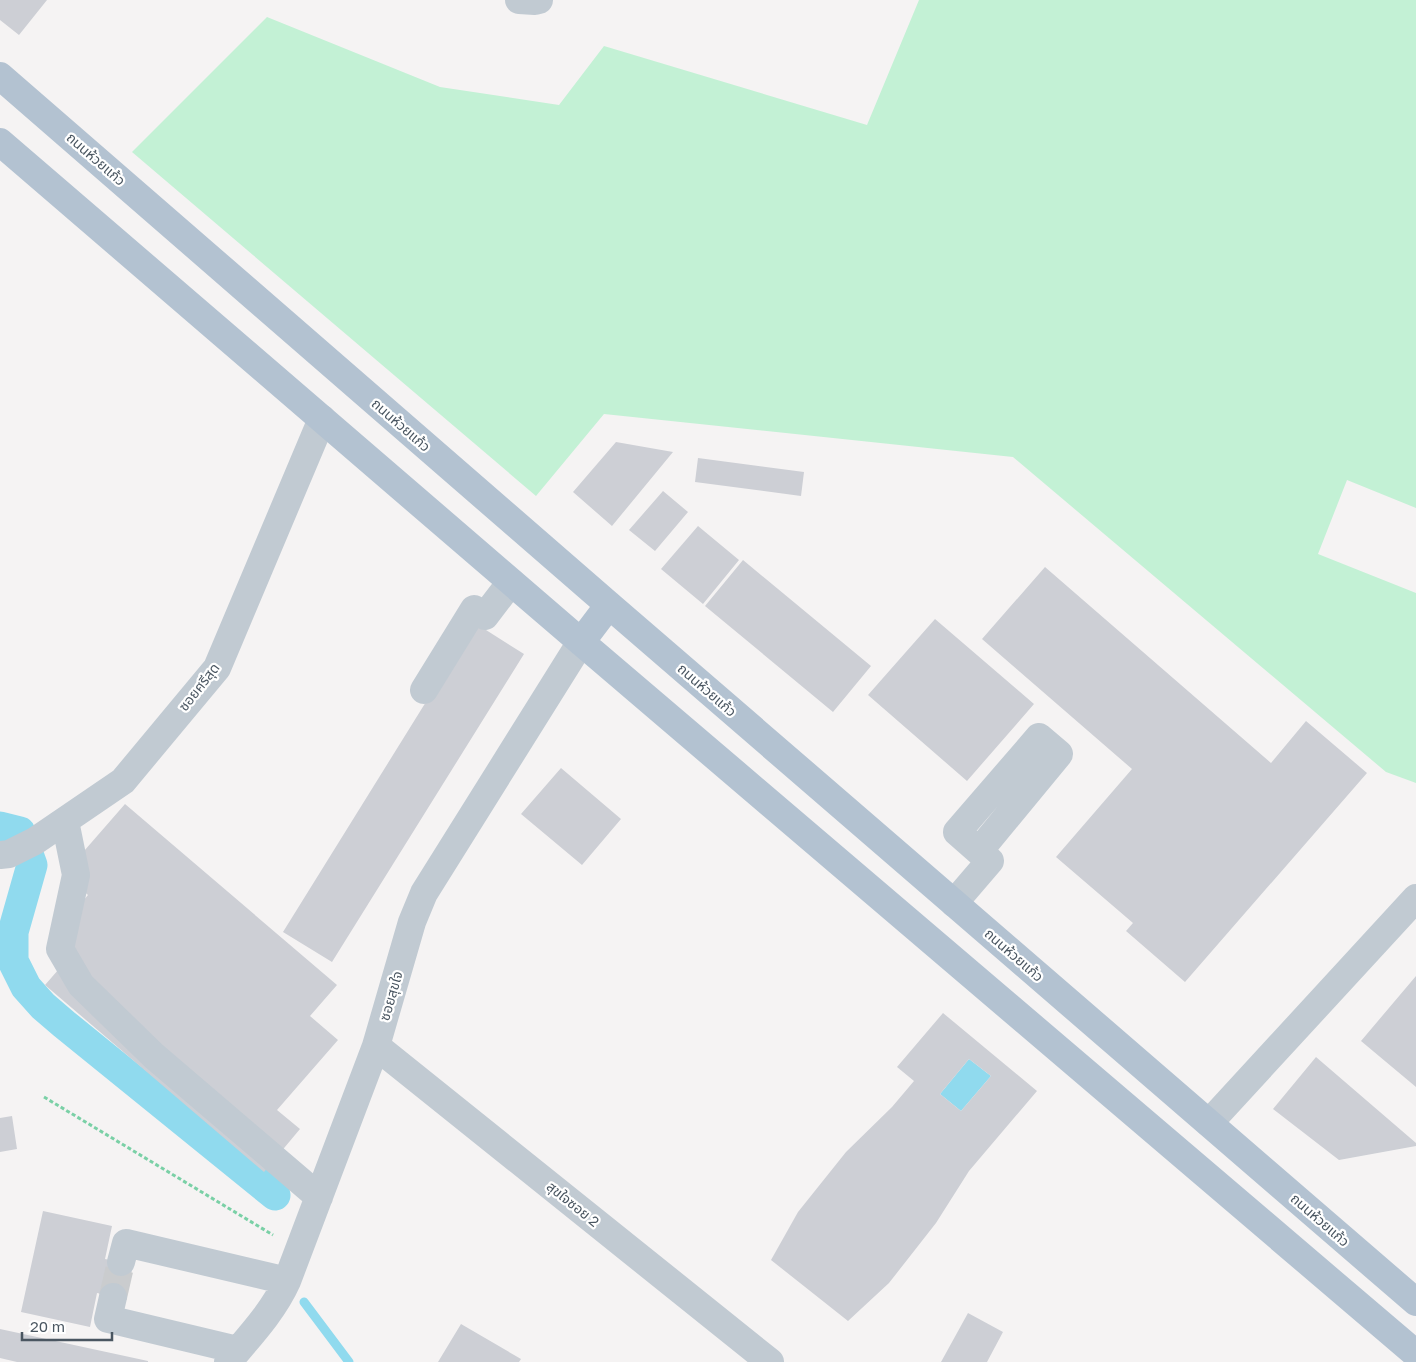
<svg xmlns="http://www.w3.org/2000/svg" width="1416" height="1362" font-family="'Golos Text','Noto Sans Thai',sans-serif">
<rect width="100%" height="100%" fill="#f5f3f3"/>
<path fill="#c3f1d5" d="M919,0H1416V508L1347,480L1318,554L1416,593V783L1386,772L1013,457L604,414L536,496L132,152L267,17L440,87L559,105L604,46L867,125Z"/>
<path fill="#90daee" d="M969,1059L991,1076L961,1111L940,1094Z"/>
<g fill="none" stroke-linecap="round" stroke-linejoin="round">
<path stroke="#90daee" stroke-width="9" d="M304,1302L349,1362"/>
<path stroke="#90daee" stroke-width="31" d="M0,827L20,832L32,865L13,932V961L26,987L43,1006L64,1024L275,1195"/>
</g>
<path fill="#cdcfd5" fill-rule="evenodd" d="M0,0H47L19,35L0,20Z
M616,442L673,452L612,526L573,492Z
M698,458L804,472L801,496L695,482Z
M663,491L688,512L655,551L629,530Z
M698,526L739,560L703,604L661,569Z
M743,560L871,666L833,712L705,606Z
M1045,567L1271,763L1306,721L1367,773L1185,982L1126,931L1133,923L1056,857L1132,769L982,639Z
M935,619L1034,704L967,781L868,695Z
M475,623L524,654L332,962L283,932Z
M561,768L621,819L582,865L521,814Z
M125,804L337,985L310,1016L338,1040L277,1110L300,1129L264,1172L45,985L72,954L52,937L88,895L64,874Z
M1416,976V1087L1361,1041Z
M943,1013L1037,1091L969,1171L936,1223L889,1283L848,1321L771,1260L798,1212L846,1152L892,1107L914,1081L897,1067ZM969,1059L991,1076L961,1111L940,1094Z
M1316,1057L1416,1143V1146L1339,1160L1273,1109Z
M12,1116L17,1149L0,1152V1118Z
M43,1211L112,1226L105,1259L133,1265L126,1299L97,1293L90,1327L21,1312Z
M968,1313L1003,1332L987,1362H941Z
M461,1324L521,1359L519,1362H438Z
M0,1329L148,1361V1362H17L0,1358Z"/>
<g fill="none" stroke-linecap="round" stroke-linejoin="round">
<path stroke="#caccce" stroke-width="28" stroke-dasharray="28 14" stroke-linecap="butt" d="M113,1297L121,1262"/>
<path stroke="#7ad0a6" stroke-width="3" stroke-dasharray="4 2.5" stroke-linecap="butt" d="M44,1097L273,1235"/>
<path stroke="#c1cad2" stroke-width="28" d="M519,0L535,1L539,0
M424,690L474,609L485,616L511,582
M65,821L76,875L60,949L81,985L154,1056L319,1197
M0,855L9,854L35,841L123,781L217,668L322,419
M954,903L990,861L957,832L1039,737L1059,754L979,851
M376,1046L770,1362
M1209,1123L1416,898
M121,1262L126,1243L287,1281
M113,1297L108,1319L238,1350
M228,1362C249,1337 273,1312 287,1281L376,1046L412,922L424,893L581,642"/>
<path stroke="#b3c2d1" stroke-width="28" d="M0,76L609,605L1416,1302
M0,142L581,642L1416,1354
M581,642L609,605"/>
</g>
<g text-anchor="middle" stroke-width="4.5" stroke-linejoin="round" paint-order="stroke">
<g font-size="14" fill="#4a5661" stroke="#fff">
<text transform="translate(96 159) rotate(41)" y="5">ถนนห้วยแก้ว</text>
<text transform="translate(401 425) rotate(41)" y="5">ถนนห้วยแก้ว</text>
<text transform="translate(199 687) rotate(-52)" y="5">ซอยศรีสุด</text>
<text transform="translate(707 690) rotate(41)" y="5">ถนนห้วยแก้ว</text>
<text transform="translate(1014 955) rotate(41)" y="5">ถนนห้วยแก้ว</text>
<text transform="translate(391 996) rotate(-74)" y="5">ซอยสุขใจ</text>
<text transform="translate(573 1204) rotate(39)" y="5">สุขใจซอย 2</text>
<text transform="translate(1320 1220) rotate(41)" y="5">ถนนห้วยแก้ว</text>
</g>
</g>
<path d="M22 1332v8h90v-8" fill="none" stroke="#4a5661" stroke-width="2.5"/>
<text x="30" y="1332" font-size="15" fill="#4a5661" stroke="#ffffff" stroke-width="4" paint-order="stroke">20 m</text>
</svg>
